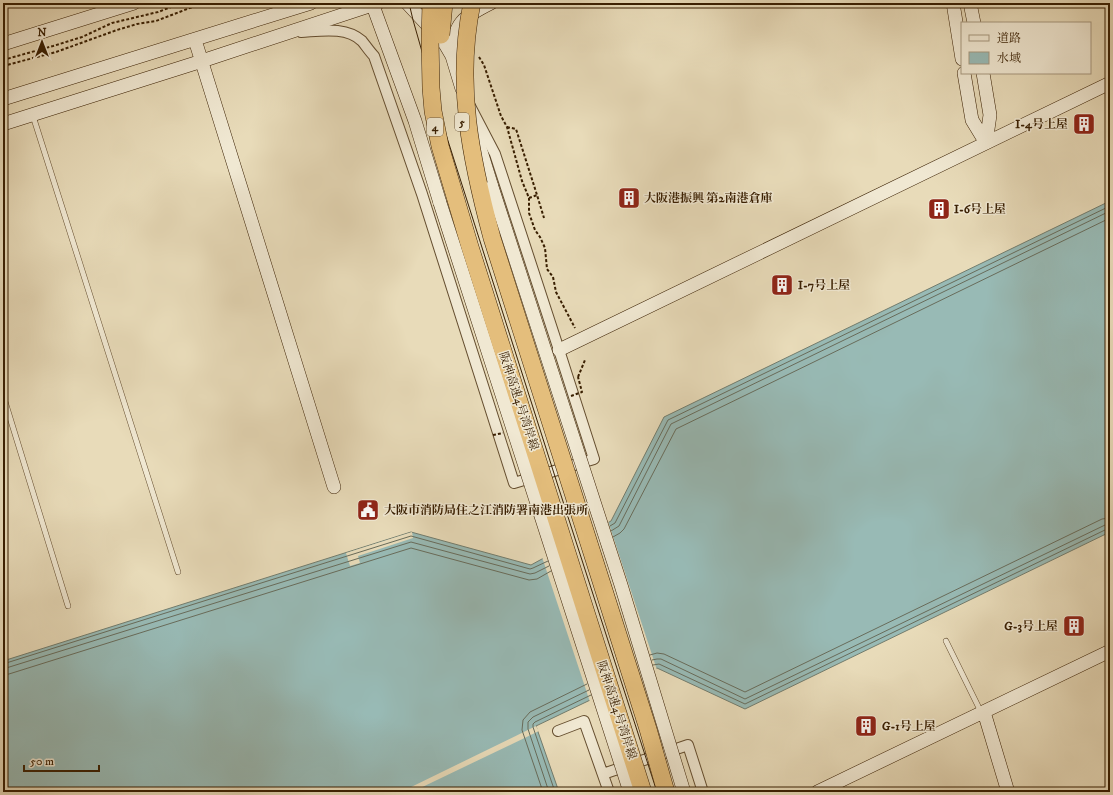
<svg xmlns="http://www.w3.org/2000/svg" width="1113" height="795" font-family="'IM FELL DW Pica','Noto Serif JP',serif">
<rect width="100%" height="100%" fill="#e8dbb9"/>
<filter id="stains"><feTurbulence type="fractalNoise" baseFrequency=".005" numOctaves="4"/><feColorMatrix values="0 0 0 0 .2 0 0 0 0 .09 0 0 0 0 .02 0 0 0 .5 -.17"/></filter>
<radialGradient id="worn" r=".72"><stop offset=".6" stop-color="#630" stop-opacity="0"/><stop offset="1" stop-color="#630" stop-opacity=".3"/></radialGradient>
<path fill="#98bab5" stroke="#727c6d" d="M1110,201V532L745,709L657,668L536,726L559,792H3V661L411,532L531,565L611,521L664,417Z"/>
<path fill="#e8dbb9" d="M608,521L657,670L590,702L542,557Z
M412,532L413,538L358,556L360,563L350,566L346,553Z
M536,726L539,731L412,792H404L403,791Z"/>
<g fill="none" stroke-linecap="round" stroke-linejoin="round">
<path stroke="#686c5b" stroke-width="1" d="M610,526L615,523L668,420L1110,206
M611,531L619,526L671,424L1110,211
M613,537L620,533L624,529L676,429L1110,218
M650,655L657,653L664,654L745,692L1102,519L1110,518
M652,660L657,659H661L745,699L1105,525L1110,524
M3,664L411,536L530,569L533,568L548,561
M653,665L659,664L745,704L1107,529H1110
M3,669L411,542L530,574L535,573L549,566
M3,675L9,674L411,548L529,580L537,579L551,571
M543,792L522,730L523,720L530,712L587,684
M549,792L528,729V722L533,717L589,690
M555,792L533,727V724L535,722L591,695"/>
<g stroke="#644d2f" stroke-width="6">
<path id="lane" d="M33,116L178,572
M3,395L68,606
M946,641L981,712"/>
</g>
<g stroke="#644d2f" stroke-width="12">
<path id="street" d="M301,32C320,31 346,26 362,41C366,46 370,52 374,56L422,194L514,483L594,459L559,350L495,154L470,106
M558,731L584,721L609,792
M603,774L688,745L703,792"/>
</g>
<g stroke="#381e01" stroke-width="14">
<path id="secondary" d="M372,3L415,121L440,203
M407,3L445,44L452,56L462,89
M953,3L962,59
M970,3L974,23
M195,40L334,487
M3,44L134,3
M452,56C453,23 463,17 491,3
M964,73L972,120L986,143
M983,73L990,115L986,143
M3,99L311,3
M3,124L202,61L378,3
M475,132L492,187
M559,350L1110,83
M984,712L1008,792
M817,792L1110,651"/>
</g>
<path stroke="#381e01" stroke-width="2" stroke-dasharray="3 2" stroke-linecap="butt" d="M479,57L484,65L501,116L507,127L522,181L529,198V213L535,230L540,237L545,248L547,269L553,277L556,292L575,328
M3,60L53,46L82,37L112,23L158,12L182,3
M3,66L56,52L117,30L137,24L156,21L195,6L207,3
M507,127L516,129L537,195
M529,198L537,195L544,218
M578,377L585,360"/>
<use href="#lane" stroke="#f0e8d2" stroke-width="5"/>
<use href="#street" stroke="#f0e8d2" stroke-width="10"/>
<use href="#secondary" stroke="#f0e8d2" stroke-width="13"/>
<path stroke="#381e01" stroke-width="1" d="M409,3L413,20L442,122L558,486L657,792
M520,384L551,487L650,792"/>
<g stroke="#381e01" stroke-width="14" stroke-linecap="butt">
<path id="secondary-bridge" d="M492,187L621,585L684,792
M440,203L630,792"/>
</g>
<g stroke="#381e01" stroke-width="18" stroke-linecap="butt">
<path id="highway-bridge" d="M431,3L430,39L431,88L433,111L440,146L470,247L643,792
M472,3C455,84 471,160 492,238L648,729L666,792
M441,35L444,3"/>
</g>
<path stroke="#381e01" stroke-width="2" stroke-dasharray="3 2" stroke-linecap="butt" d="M571,396L582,392L578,377
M493,435L503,433"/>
<use href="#secondary-bridge" stroke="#f0e8d2" stroke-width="13"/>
<use href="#highway-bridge" stroke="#e4be7c" stroke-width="17"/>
</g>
<defs>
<g id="building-square" transform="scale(1.15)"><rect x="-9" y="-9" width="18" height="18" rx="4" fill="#8f2418" stroke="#f0e8d2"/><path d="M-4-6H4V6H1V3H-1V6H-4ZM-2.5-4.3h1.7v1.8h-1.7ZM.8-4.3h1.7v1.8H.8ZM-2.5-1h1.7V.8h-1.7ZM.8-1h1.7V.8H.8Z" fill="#fff"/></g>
<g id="civic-square" transform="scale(1.15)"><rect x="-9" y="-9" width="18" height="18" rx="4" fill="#8f2418" stroke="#f0e8d2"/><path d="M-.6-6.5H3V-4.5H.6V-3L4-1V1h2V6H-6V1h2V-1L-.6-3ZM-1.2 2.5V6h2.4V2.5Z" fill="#fff"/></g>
</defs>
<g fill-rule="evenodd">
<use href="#building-square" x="1084" y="124"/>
<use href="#building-square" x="629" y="198"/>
<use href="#building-square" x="939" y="209"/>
<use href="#building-square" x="782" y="285"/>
<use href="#civic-square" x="368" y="510"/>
<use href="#building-square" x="1074" y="626"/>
<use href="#building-square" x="866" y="726"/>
</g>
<g text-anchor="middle" stroke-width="3" stroke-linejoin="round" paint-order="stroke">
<g fill="#f0e8d2" stroke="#6f5b40" stroke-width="1">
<rect x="455" y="113" width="14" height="18" rx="3"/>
<rect x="427" y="118" width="16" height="18" rx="3"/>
</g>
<g font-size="11" font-weight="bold" fill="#381e01">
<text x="462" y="126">5</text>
<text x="435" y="131">4</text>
</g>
<g font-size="12" font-weight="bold" fill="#381e01" stroke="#f0e8d2" text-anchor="start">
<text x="1068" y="128" text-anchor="end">I-4号上屋</text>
<text x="644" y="202">大阪港振興 第2南港倉庫</text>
<text x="954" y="213">I-6号上屋</text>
<text x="798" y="289">I-7号上屋</text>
<text x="384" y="514">大阪市消防局住之江消防署南港出張所</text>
<text x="1058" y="630" text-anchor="end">G-3号上屋</text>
<text x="882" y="730">G-1号上屋</text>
</g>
<g font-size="12" fill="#381e01" stroke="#f0e8d2">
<text transform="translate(519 401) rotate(72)" y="4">阪神高速4号湾岸線</text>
<text transform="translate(617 710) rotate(72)" y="4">阪神高速4号湾岸線</text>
</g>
</g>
<rect width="1113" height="795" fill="none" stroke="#e8dbb9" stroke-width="16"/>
<rect x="4" y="4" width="1105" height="787" fill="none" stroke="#381e01" stroke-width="2"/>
<rect x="8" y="8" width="1097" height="779" fill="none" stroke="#381e01"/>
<rect x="961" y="22" width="130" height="52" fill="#f0e8d2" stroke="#a6977e"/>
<rect x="969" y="35" width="20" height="6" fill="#f0e8d2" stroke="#a6977e"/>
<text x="997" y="42" font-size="12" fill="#381e01">道路</text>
<rect x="969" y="52" width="20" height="12" fill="#98bab5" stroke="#a6977e"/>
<text x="997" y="62" font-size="12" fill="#381e01">水域</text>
<g transform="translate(42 42)" stroke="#f0e8d2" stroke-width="3" paint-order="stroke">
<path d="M0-3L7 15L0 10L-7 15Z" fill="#381e01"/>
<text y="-6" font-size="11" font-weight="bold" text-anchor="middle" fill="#381e01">N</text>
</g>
<path d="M24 765v6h75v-6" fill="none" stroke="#381e01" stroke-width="2"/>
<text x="30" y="765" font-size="12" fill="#381e01" stroke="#f0e8d2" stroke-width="3" paint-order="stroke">50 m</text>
<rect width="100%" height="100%" filter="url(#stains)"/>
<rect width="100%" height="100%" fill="url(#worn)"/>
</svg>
